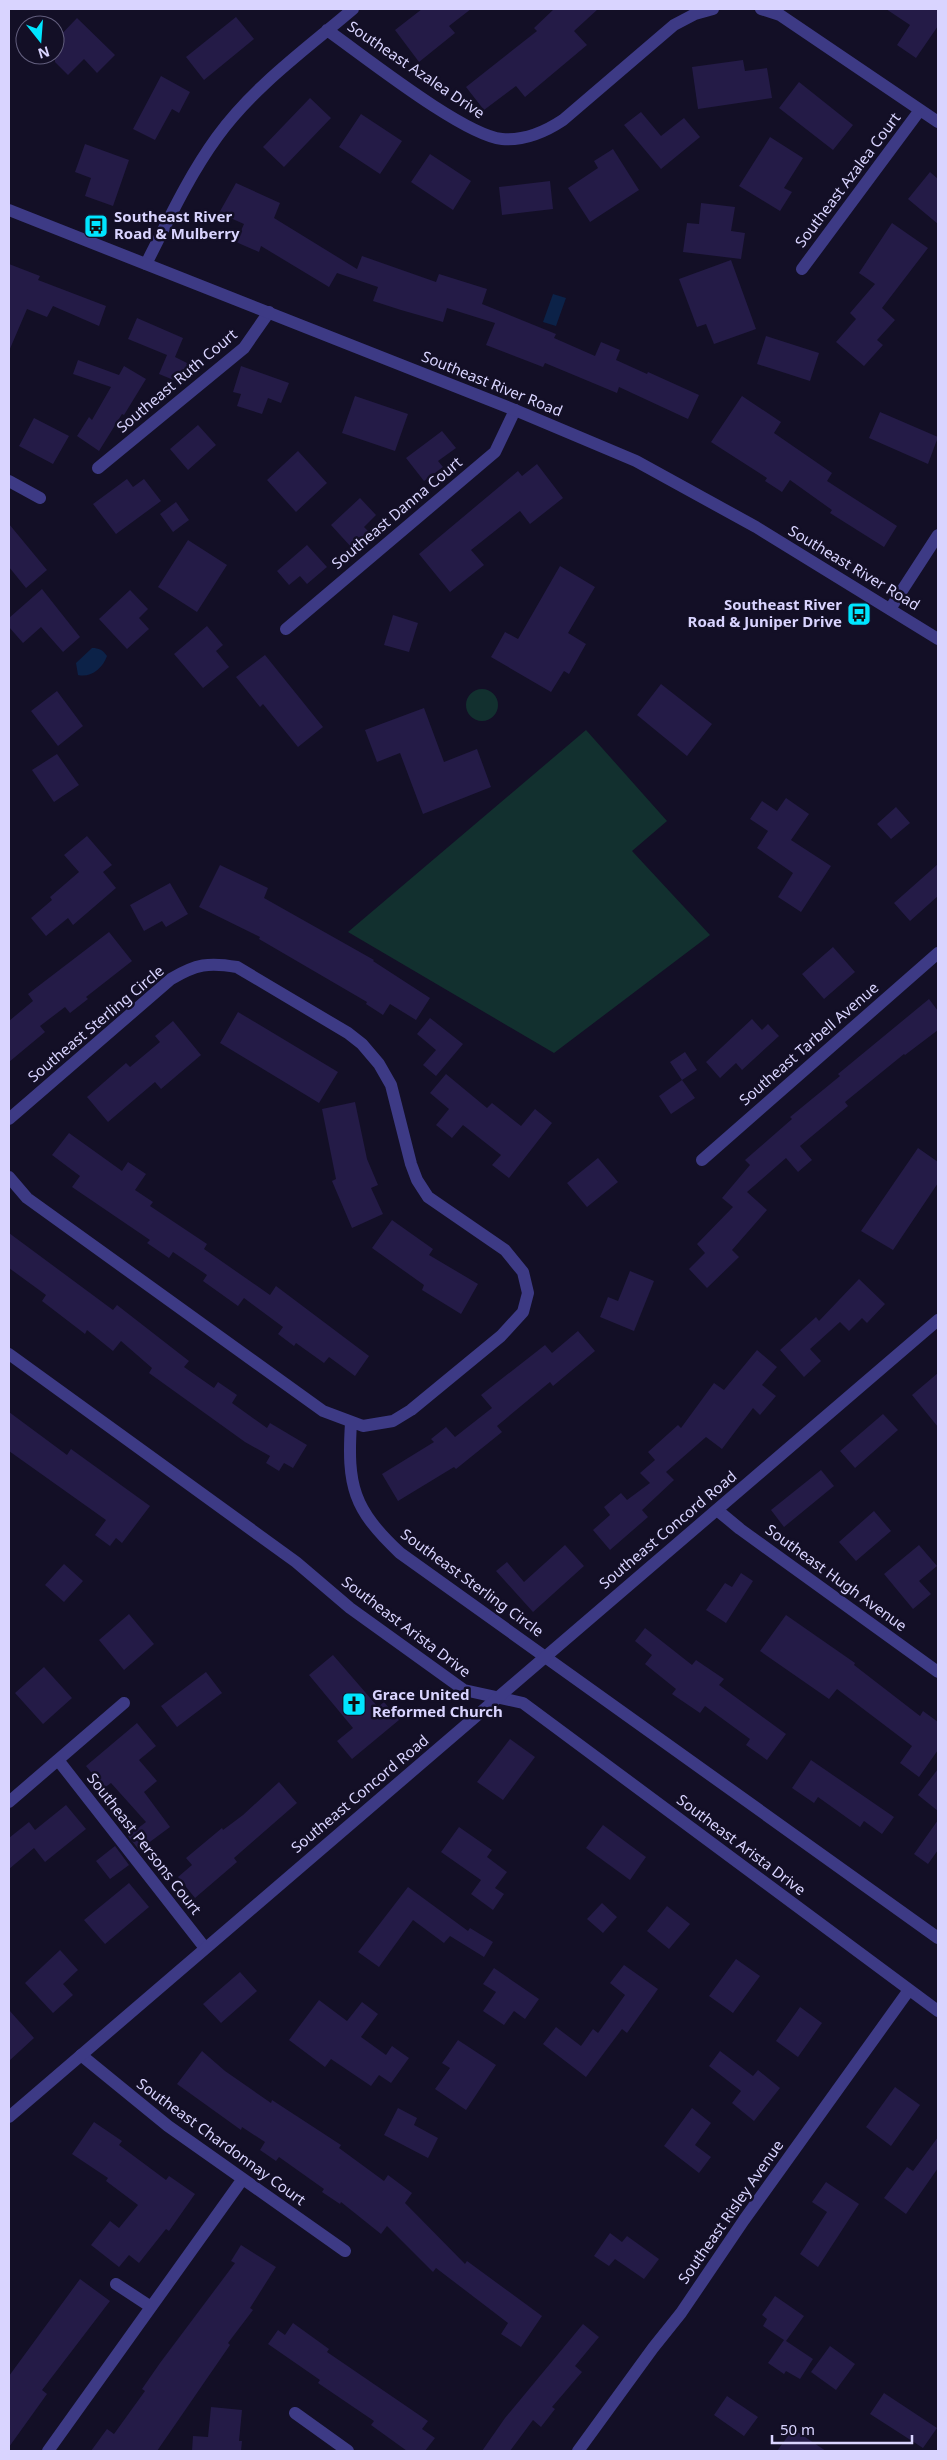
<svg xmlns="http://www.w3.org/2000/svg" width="947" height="2460" font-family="'Noto Sans',sans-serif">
<rect width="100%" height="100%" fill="#130f26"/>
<path fill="#12302f" d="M466 705a16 16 0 1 1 32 0a16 16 0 1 1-32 0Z
M586,730L667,821L632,851L710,935L554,1053L348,932Z"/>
<path fill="#0c2248" d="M553,294L566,298L556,326L543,322Z
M92,648C99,648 103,650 107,656C103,668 91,678 78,675L76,663Z"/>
<path fill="#241b47" d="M422,9H471L449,26L455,33L419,62L395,30Z
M554,9H598L574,31L587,45L525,97L516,86L484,110L466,87L537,31L534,28Z
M886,9H938V26L916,58L897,45L910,25Z
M236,17L254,39L204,80L186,57Z
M77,18L115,55L97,73L84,59L68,75L55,62V41Z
M743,60L745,71L767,68L772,98L698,109L692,67Z
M161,76L190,92L179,113L172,109L155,140L133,129Z
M799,82L853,125L833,150L779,108Z
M310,98L331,118L284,167L263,147Z
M641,112L661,136L684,118L700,137L661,169L624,125Z
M361,114L402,141L380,174L339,147Z
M770,137L803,158L784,188L792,192L780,211L739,186Z
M85,144L129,160L113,206L85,196L91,178L75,172Z
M613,149L639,190L590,222L568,188L598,168L594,161Z
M430,154L471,181L453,210L411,182Z
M930,172L938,179V224L908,199Z
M550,181L553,209L502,215L499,187Z
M236,183L280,203L274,218L357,269L362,256L436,282L439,274L487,289L482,304L556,334L554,338L595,356L601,342L620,350L616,360L647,374L648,372L699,395L688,419L619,387L617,393L545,363L543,367L486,345L495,323L447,308L443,322L401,310L373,301L378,287L337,273L329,287L261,246L259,252L236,242L244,224L219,213Z
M701,203L735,207L731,231L745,233L741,259L683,252L687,223L699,224Z
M892,223L928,248L882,308L895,320L877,340L883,345L864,366L836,342L856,319L850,313L875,284L859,273Z
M731,260L756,329L714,344L706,324L697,327L679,279Z
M9,264L40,276L38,280L106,306L99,326L53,306L47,317L27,309L9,351Z
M137,318L183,338L175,357L189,364L181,383L159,374L167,355L128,339Z
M766,336L819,353L810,381L757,364Z
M78,360L119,375L124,366L146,379L124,415L122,414L99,451L77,436L89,417L92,420L111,387L73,374Z
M241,366L289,383L281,403L268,398L262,414L237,406L241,394L233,392Z
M355,396L408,414L395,451L342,433Z
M742,396L781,422L774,433L832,473L827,481L897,526L884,547L830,513L832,510L790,480L782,492L765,481L767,478L711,442Z
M880,412L938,437L928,464L869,438Z
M34,418L69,436L53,464L19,446Z
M198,425L216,445L188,470L170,449Z
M442,431L456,448L438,461L443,467L424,481L406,458Z
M298,451L327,483L296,512L267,480Z
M537,464L563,498L530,524L520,511L471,550L484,565L450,592L419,554L518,471L522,476Z
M127,479L133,487L144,479L161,501L116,534L93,504Z
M360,498L376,515L364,527L369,532L352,548L331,525Z
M176,502L189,520L173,532L160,514Z
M9,524L47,570L26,588L9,567Z
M188,540L227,565L197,612L158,587Z
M307,545L327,567L307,584L300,576L289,585L277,571Z
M560,566L595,587L568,633L586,644L569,674L564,671L551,692L491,657L505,632L518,639Z
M42,589L80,637L63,652L41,627L23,643L9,627V618Z
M130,590L148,609L139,618L149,629L127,649L99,619Z
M393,615L418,623L409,652L384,645Z
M207,626L223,645L216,651L229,667L203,688L174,654Z
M265,655L323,727L298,747L263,704L260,707L236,677Z
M661,684L712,724L687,756L637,715Z
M57,691L83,726L58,746L31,711Z
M424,708L444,762L477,749L491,787L423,814L400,753L377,762L365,730Z
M57,754L79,785L54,802L32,770Z
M786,798L809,814L791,840L831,866L801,912L778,897L793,873L757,848L768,831L750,819L762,801L777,811Z
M896,807L910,823L891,839L877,824Z
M87,836L112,865L103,872L116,888L73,925L68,918L46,936L31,918L52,900L50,897L79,872L64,855Z
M938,864V896L910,921L894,903Z
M220,865L268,888L264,898L374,960L373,961L430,998L416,1020L390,1004L383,1015L366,1004L367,1002L259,939L260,937L199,907Z
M170,883L188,914L166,927L162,921L144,931L130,905Z
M109,932L132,961L86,997L88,999L70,1013L65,1007L40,1026L45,1032L9,1062V1021L33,1001L28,994Z
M833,947L855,972L824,999L802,974Z
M929,999L938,1011V1030L905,1055L904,1054L845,1102L848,1106L800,1146L812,1160L798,1172L786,1158L747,1192L767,1210L732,1250L739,1257L707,1288L689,1269L705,1253L697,1244L733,1207L722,1198L750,1165L745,1160L792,1119L790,1117L840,1076L838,1074Z
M238,1012L338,1072L319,1103L220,1043Z
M430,1018L463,1044L436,1076L423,1065L436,1050L417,1034Z
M752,1019L762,1030L768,1024L779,1036L742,1070L736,1063L720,1078L706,1062Z
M173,1021L201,1055L161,1089L155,1082L108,1122L87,1097L126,1063L130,1067L160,1042L155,1036Z
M685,1052L697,1070L682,1080L670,1062Z
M446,1074L487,1108L492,1103L521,1126L535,1109L552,1123L509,1178L492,1165L501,1155L463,1125L452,1138L436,1125L449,1109L430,1093Z
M682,1080L695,1098L671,1114L659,1096Z
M355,1102L367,1159L378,1185L371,1188L383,1214L352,1228L332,1181L336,1179L322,1109Z
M69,1133L122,1171L128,1162L146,1174L135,1190L153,1202L150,1206L207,1244L204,1249L270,1295L276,1286L369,1356L355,1376L329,1357L324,1363L296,1343L294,1346L278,1334L283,1327L244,1298L238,1306L203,1281L207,1275L173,1252L169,1258L147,1243L150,1240L72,1187L80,1176L52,1155Z
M918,1148L938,1162V1183L893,1250L861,1231Z
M598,1158L618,1182L587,1207L567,1183Z
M392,1220L433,1249L429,1255L478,1284L461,1314L422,1290L424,1285L372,1248Z
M9,1233L113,1310L117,1305L189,1361L184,1367L214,1388L218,1382L237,1395L232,1403L267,1428L270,1423L307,1445L293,1468L284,1463L279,1471L266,1463L270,1456L245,1442L149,1373L152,1368L121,1341L113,1351L87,1330L85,1334L42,1301L46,1295L9,1268Z
M630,1271L654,1281L634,1331L600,1317L608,1297L618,1301Z
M859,1279L885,1304L867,1323L862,1318L849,1331L840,1322L810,1349L821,1361L804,1377L780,1350L816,1317L819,1321Z
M578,1331L595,1351L553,1386L550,1382L497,1426L502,1432L456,1469L454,1467L398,1501L382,1474L434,1442L431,1439L446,1427L455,1437L492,1408L481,1395L545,1345L552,1353Z
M757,1350L777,1367L762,1385L776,1396L760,1415L753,1408L722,1449L706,1437L666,1472L674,1480L642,1510L648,1517L610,1550L593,1530L610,1515L604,1507L621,1493L627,1500L650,1483L640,1473L655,1460L648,1452L678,1425L681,1428L714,1383L724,1390Z
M938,1373V1427L912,1395Z
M9,1412L67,1455L71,1449L150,1506L122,1543L116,1538L110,1546L95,1535L106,1520L9,1451Z
M883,1414L898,1430L855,1468L840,1451Z
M821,1470L834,1486L784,1527L771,1510Z
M874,1511L891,1531L856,1561L839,1542Z
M565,1545L584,1566L533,1612L496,1571L507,1562L524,1582Z
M919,1545L937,1566L919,1581L931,1594L913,1609L884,1574Z
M64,1564L83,1581L64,1602L45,1585Z
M741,1573L753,1581L726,1623L706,1610L725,1583L732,1587Z
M129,1614L154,1644L124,1670L99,1640Z
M786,1615L855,1663L854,1665L920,1716L923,1711L938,1722V1750L919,1777L900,1763L912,1746L837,1689L829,1699L760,1651Z
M645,1628L692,1665L696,1660L724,1679L719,1685L786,1734L767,1760L746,1745L750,1739L705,1706L700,1713L672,1694L676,1689L645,1664L652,1655L635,1641Z
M333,1655L378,1707L384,1702L399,1720L352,1759L337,1741L353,1728L309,1675Z
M44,1667L72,1698L43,1724L15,1693Z
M206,1672L222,1693L177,1727L161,1706Z
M137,1723L156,1746L139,1760L157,1781L144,1792L170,1827L139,1850L128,1836L146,1822L111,1783L104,1788L86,1766Z
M510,1739L535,1757L503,1800L477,1782Z
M811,1760L894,1817L882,1834L864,1821L860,1827L818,1797L814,1803L792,1788Z
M938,1769V1811L918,1795Z
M279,1782L297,1803L234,1858L237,1862L195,1898L178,1877L192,1865L186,1858L222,1828L223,1830L243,1815Z
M66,1805L86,1829L45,1862L34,1848L9,1869V1838L29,1822L35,1830Z
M938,1820V1850L928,1864L914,1854Z
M603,1825L646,1857L630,1880L586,1848Z
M459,1827L492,1850L487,1857L507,1872L495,1888L504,1894L493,1910L471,1894L481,1880L441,1852Z
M115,1846L129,1865L110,1879L96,1861Z
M129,1883L149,1907L105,1944L84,1920Z
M408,1887L468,1931L470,1928L493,1942L484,1957L450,1936L444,1943L413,1920L379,1967L358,1952Z
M602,1903L617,1917L603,1933L587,1919Z
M667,1906L690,1924L669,1949L647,1931Z
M60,1950L78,1970L63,1984L73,1995L53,2013L25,1983Z
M736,1959L760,1976L733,2013L709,1996Z
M624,1965L658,1989L627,2033L622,2029L586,2077L543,2044L556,2027L581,2046L593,2029L598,2033L625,1995L610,1983Z
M494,1968L539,1999L525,2019L514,2011L504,2025L483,2011L496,1992L483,1984Z
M240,1972L257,1991L221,2023L203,2004Z
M319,2000L347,2021L362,2002L378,2014L361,2037L386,2055L392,2046L409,2058L391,2083L379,2075L371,2086L331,2059L325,2067L289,2040Z
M800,2007L822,2023L798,2057L776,2041Z
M9,2010L34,2038L9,2061Z
M458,2040L496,2065L466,2110L435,2089L450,2068L442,2063Z
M202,2051L225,2071L271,2103L272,2100L341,2145L339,2148L384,2181L388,2175L412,2193L405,2203L465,2264L467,2261L542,2316L521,2347L501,2334L508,2323L436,2268L433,2272L387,2226L381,2234L341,2202L340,2204L322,2192L324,2189L279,2157L276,2161L260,2150L265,2142L242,2127L241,2130L177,2084Z
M720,2051L753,2076L758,2070L780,2088L754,2121L732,2103L741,2091L709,2066Z
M895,2087L920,2105L891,2146L866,2127Z
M398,2108L417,2118L414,2125L438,2138L428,2158L384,2135Z
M692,2108L711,2123L695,2145L711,2157L699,2173L664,2146Z
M94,2122L122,2141L119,2145L166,2180L169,2176L195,2194L169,2231L166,2229L139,2263L129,2255L119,2267L91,2245L110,2221L119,2228L138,2205L106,2181L108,2178L72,2154Z
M938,2137V2168L906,2214L884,2198L907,2167L913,2171Z
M826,2182L859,2204L818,2267L800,2254L827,2212L812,2202Z
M610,2233L622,2242L627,2236L659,2259L644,2279L615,2259L609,2266L594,2256Z
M241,2245L276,2267L250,2308L253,2310L228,2343L230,2345L157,2451H91L107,2429L114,2434L145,2391L142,2389L160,2363L235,2263L231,2261Z
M80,2279L110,2301L42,2390L47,2394L9,2447V2376Z
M775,2296L804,2316L786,2341L813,2359L800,2379L786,2371L784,2374L768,2363L784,2340L763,2326L767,2319L762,2315Z
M293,2323L329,2349L327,2352L428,2421L422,2429L435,2438L425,2451H407L371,2425L374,2421L318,2383L320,2380L268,2344L278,2330L285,2335Z
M583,2324L599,2337L575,2366L582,2372L552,2407L555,2409L541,2427L533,2420L510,2451H482L505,2418Z
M830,2346L855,2364L836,2390L811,2372Z
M884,2393L937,2428L923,2448L870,2414Z
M727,2396L758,2417L744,2436L714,2415Z
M211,2407L242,2410L239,2441H242L241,2451H192L193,2436L208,2437Z
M793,2429L826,2451H777Z"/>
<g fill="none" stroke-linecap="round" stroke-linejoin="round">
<path stroke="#3d3a85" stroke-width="12" d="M761,9L780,15L938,122
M327,30C364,56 463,135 502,139C525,141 545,132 563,120L674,25L695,14L713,9
M146,264C168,221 188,177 217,137C253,87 306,49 353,9
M802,269L920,110
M98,468L244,348L269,312
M9,481L40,498
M890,609L938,535
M286,629L495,452L515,410
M9,1119L171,979C196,964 209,962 237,967L348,1033L362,1044L379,1064L391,1085L411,1164L417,1180L428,1197L505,1250L523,1272L528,1293L523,1312L501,1336L411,1410L393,1421L363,1426L323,1411L27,1198L9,1177
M702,1160L938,953
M9,1354L296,1562L350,1608L464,1690L523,1703L938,2011
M351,1423C347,1486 353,1509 400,1553L938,1938
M717,1510L740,1529L938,1672
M58,1760L205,1948
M9,1802L124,1703
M81,2055L168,2126L345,2251
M116,2284L151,2307
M295,2413L348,2451
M48,2451L242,2180
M578,2451L653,2348L681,2313L744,2220L909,1990"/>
<path stroke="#3d3a85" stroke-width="12" d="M9,210L515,410L636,461L756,527L938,639
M9,2117L938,1320"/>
</g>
<defs>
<g id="bus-square" transform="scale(1.25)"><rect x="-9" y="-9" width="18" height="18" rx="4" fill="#00e5ff" stroke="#130f26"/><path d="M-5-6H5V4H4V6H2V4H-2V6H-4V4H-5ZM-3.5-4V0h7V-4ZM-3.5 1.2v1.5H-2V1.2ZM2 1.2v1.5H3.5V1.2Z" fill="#111"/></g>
<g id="church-square" transform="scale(1.25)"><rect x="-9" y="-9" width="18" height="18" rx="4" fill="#00e5ff" stroke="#130f26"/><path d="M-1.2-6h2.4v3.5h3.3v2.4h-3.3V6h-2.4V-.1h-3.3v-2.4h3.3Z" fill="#111"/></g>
</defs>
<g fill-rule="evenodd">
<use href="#bus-square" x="96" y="226"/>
<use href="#bus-square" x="859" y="614"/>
<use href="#church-square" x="354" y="1704"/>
</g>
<g text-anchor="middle" stroke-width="5" stroke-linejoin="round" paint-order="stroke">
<g font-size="15" fill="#d9d4ff" stroke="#130f26">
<text transform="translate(416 70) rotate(34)" y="5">Southeast Azalea Drive</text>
<text transform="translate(848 180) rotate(-53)" y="5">Southeast Azalea Court</text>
<text transform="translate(177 381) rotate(-40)" y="5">Southeast Ruth Court</text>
<text transform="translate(492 384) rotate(22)" y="5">Southeast River Road</text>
<text transform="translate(397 513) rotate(-40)" y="5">Southeast Danna Court</text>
<text transform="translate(854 568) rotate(31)" y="5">Southeast River Road</text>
<text transform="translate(96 1024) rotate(-40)" y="5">Southeast Sterling Circle</text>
<text transform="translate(809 1044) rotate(-41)" y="5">Southeast Tarbell Avenue</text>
<text transform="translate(668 1530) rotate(-40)" y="5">Southeast Concord Road</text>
<text transform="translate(836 1578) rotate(36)" y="5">Southeast Hugh Avenue</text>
<text transform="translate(472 1583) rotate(36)" y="5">Southeast Sterling Circle</text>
<text transform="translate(406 1627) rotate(37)" y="5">Southeast Arista Drive</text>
<text transform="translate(360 1794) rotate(-40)" y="5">Southeast Concord Road</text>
<text transform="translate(144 1844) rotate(52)" y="5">Southeast Persons Court</text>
<text transform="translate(741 1845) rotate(37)" y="5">Southeast Arista Drive</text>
<text transform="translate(221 2142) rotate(36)" y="5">Southeast Chardonnay Court</text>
<text transform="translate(731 2212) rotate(-55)" y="5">Southeast Risley Avenue</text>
</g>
<g font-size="15" font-weight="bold" fill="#d9d4ff" stroke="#130f26" text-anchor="start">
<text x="114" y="222">Southeast River<tspan x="114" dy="17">Road &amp; Mulberry</tspan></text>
<text x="842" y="610" text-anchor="end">Southeast River<tspan x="842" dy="17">Road &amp; Juniper Drive</tspan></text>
<text x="372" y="1700">Grace United<tspan x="372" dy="17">Reformed Church</tspan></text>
</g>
</g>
<rect width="947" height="2460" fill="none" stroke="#d9d4ff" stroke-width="20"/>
<g transform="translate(40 40) rotate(163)"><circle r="24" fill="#130f26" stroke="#625e7d"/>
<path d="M0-4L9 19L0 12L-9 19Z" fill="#00e5ff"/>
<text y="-8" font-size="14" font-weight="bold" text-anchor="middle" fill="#d9d4ff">N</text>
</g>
<path d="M772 2435v8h140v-8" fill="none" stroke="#d9d4ff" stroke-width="2.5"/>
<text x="780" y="2435" font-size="15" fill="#d9d4ff" stroke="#130f26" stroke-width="4" paint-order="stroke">50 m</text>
</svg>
